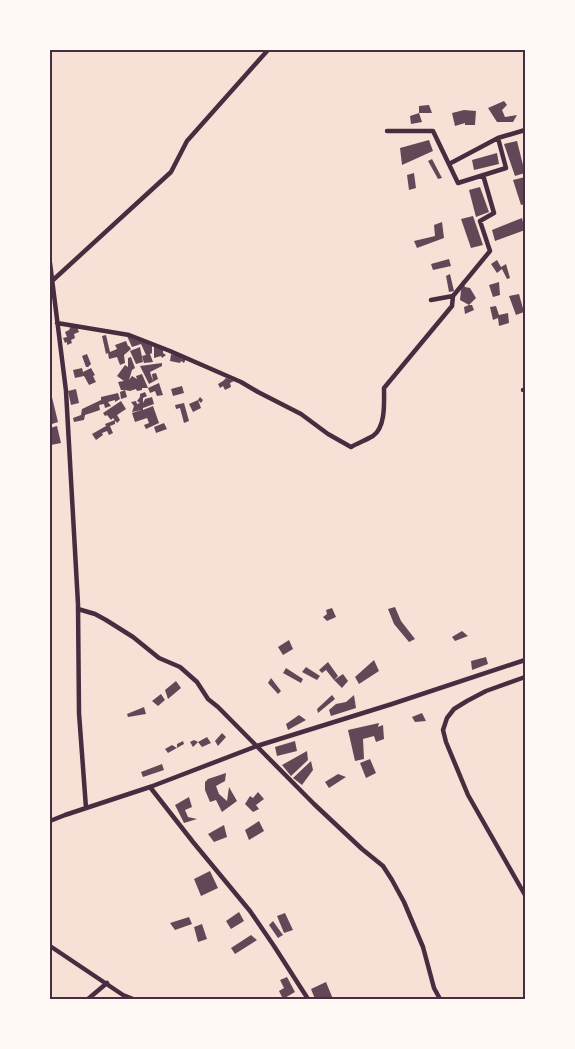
<svg xmlns="http://www.w3.org/2000/svg" width="575" height="1049" font-family="'Open Sans',sans-serif">
<rect width="100%" height="100%" fill="#f7e1d7"/>
<path fill="#644757" d="M504,101L507,105L502,110L505,117L517,115L513,122H497L488,108Z
M429,105L432,113H419L422,122L411,124L410,116L419,113V106Z
M464,110L476,111L475,125H465V123L455,126L452,113Z
M429,140L433,151L402,165L400,148Z
M517,141L525,173L515,176L504,144Z
M497,153L499,164L474,170L472,160Z
M432,159L442,178L438,179L428,161Z
M414,173L416,188L409,190L407,175Z
M525,177V204L521,205L513,180Z
M480,187L489,212L476,217L469,190Z
M473,216L483,245L471,248L461,219Z
M522,218L525,230L495,241L492,230Z
M442,222L444,238L417,248L414,241L435,236L434,225Z
M449,259L451,266L433,270L431,264Z
M497,260L501,267L506,264L510,278L507,279L502,269L497,273L491,264Z
M450,274L454,291L449,292L446,276Z
M462,280L465,287L470,288L476,298L469,305H472L474,310L465,314L464,307L469,305L460,300Z
M499,282L500,295L493,297L489,285Z
M519,294L524,312L516,315L509,296Z
M496,306L499,315L508,313L509,323L499,326L498,318L493,320L490,307Z
M71,326L77,327L79,332L74,334L75,338L71,340L72,343L67,345V342L65,343L63,338L67,337L65,332L69,330Z
M106,335L110,352L117,349L115,345L126,341L128,346H129L131,349L124,355L125,363L120,365L117,357L109,359L108,353L106,354L102,336Z
M127,336L152,346V353L150,354L153,362L144,363L142,356L146,355L141,344L132,347Z
M154,345L163,350V353L166,355L162,358L161,356L154,358Z
M140,347L143,362L136,364L130,351Z
M87,354L91,364L88,367H86L82,356Z
M171,354L182,357L181,360L182,358L186,359L184,363L181,361L180,363L170,361Z
M131,357L135,368L132,370L129,380L132,376L137,379L136,376L142,374L148,388L159,383L163,395L157,396L155,391L150,393L148,388H142V390L137,391L136,389L130,391L125,390L127,397L121,399L120,392L125,390H121L118,382L129,380L124,381L117,376L125,365L128,367V358Z
M162,363V366L150,372L153,381L152,374L156,373L158,379L149,384L140,366Z
M82,368L83,372L91,368L95,375L93,376L96,382L89,385L84,376L75,378L73,370Z
M226,378L234,381L230,383L231,387L225,390L223,386L220,388L218,384L223,381Z
M182,386L184,393L173,396L171,389Z
M50,389L58,422L52,424L50,416Z
M76,389L79,403L71,405L68,391Z
M145,392L147,396L143,398V403L145,399L152,397L154,404L143,408V410L153,406L159,423L146,429L144,425L149,423L147,418L135,422L132,413L141,410L132,412L134,406L131,402L136,401L137,404L140,403L137,401L140,397V394Z
M118,393L120,399L115,402V400L108,402L111,406L105,408L104,404L99,405L100,410L85,415L84,420L74,422L73,418L81,415L82,409L101,400V397Z
M200,397L203,400L201,403L198,400L201,408L193,412L189,404L198,400Z
M121,401L126,409L117,415L120,420L117,423L113,418L111,420L107,415L105,416L103,413Z
M184,403L189,421L184,423L180,408L176,409L175,405Z
M115,420V424L110,426L113,433L109,435L107,431L102,433L103,435L96,440L92,434L106,426L105,424Z
M164,423L167,429L156,433L154,427Z
M57,426L61,443L51,445L50,441V428Z
M395,607L401,621L415,639L409,642L394,624L388,609Z
M332,608L336,617L327,621L323,617L327,614L326,610Z
M462,631L468,636L455,641L452,637Z
M289,640L293,649L283,655L278,647Z
M486,657L488,664L472,670L471,661Z
M374,660L379,671L359,684L355,677Z
M328,662L338,676L334,680L343,674L348,681L342,688L334,680L326,670L322,673L319,670Z
M306,667L320,676L317,680L302,672Z
M286,668L303,679L301,683L283,673Z
M271,678L281,691L278,694L268,683Z
M176,681L181,688L168,699L165,690Z
M161,694L165,700L158,706L152,701Z
M332,695L335,699L318,713L317,709Z
M354,695L356,708L331,716L329,710L336,704L346,702Z
M144,707L146,714L128,717L127,714Z
M422,713L426,721L415,722L412,717Z
M299,715L306,720L288,730L286,724Z
M379,723L378,727L383,725L384,739L376,742L374,736L363,739L364,759L355,761L348,730Z
M222,733L226,737L218,746L215,741Z
M207,737L211,743L202,747L198,742L193,747L190,742L194,740L198,742Z
M183,741L184,744L168,753L165,749L172,745L177,748V744Z
M295,741L297,751L277,756L275,747Z
M307,751L308,760L291,776L282,765Z
M370,759L376,773L366,778L360,763Z
M311,761L313,770L302,785L293,778Z
M162,764L164,770L143,777L141,772Z
M226,773L225,781L216,786L219,794L227,801L229,787L237,801L222,812L216,800L210,802L205,790V782L208,779Z
M338,774L346,777L329,788L325,782Z
M258,792L264,799L256,805L259,809L253,812L245,804L250,796L253,798Z
M189,797L192,807L185,810L188,817L197,819L184,823L175,805Z
M259,821L264,831L249,840L245,830Z
M224,825L227,837L214,842L208,834Z
M210,871L218,888L201,896L194,879Z
M239,912L244,921L231,929L226,921Z
M285,913L293,930L284,933L277,916Z
M189,917L192,924L175,930L170,923Z
M273,921L283,935L278,938L269,925Z
M202,924L207,939L198,942L194,927Z
M251,935L257,940L235,954L231,948Z
M287,977L295,992L283,999L279,991L284,988L280,980Z
M326,982L333,999H315L311,989Z"/>
<g fill="none" stroke-linecap="round" stroke-linejoin="round">
<path stroke="#4a2c40" stroke-width="4.5" d="M387,131H433L458,183L506,168L498,138L525,130
M449,164L498,138
M50,263L66,391L78,604L79,713L86,808
M52,281L171,172L187,141L268,50
M431,300L453,296L490,251L480,221L494,213L483,175
M57,323L129,335L170,351L241,382L258,392L301,414L328,434L351,447C358,443 366,440 373,436C386,427 384,402 384,388L452,306L453,296
M523,390H525
M78,609L95,614L106,620L133,637L159,658L180,667L197,682L208,699L218,707L314,804L362,849L383,866L392,880L404,902L423,947L434,988L440,999
M525,677L486,691L467,701L454,709L447,718L443,730L446,742L468,795L525,895
M150,787L193,842L250,911L274,946L308,999
M50,821L65,815L150,787L257,746L392,704L525,660
M50,946L123,995L133,999
M88,999L107,983"/>
</g>
<rect width="575" height="1049" fill="none" stroke="#fffaf5" stroke-width="102"/>
<rect x="51" y="51" width="473" height="947" fill="none" stroke="#4a2c40" stroke-width="2"/>
</svg>
